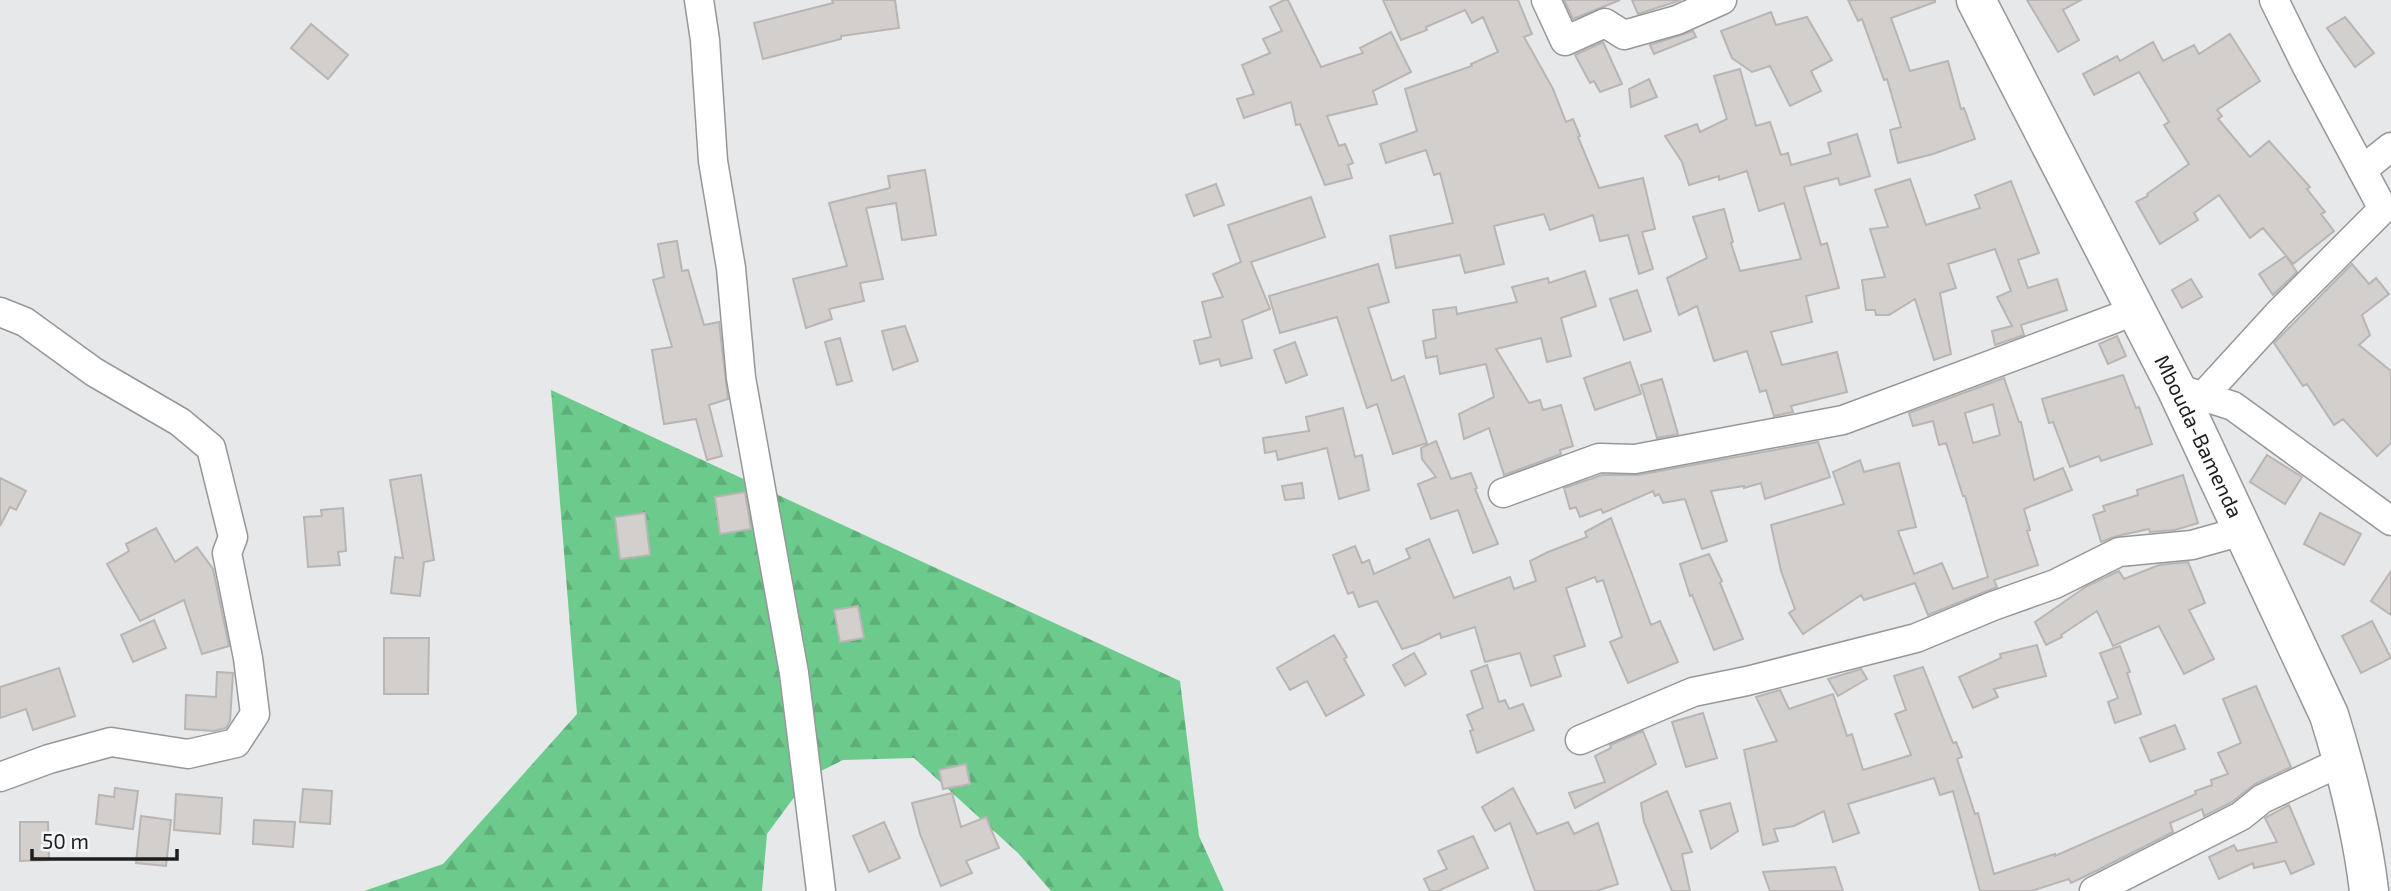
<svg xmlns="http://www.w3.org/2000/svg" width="2391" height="891" font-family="'Exo 2',sans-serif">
<defs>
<pattern id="forest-firs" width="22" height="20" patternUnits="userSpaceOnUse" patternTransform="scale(1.75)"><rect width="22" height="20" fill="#6ccb8c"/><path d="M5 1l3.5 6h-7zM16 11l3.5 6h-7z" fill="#5dae78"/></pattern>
</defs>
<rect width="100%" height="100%" fill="#e6e8ea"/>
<path fill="url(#forest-firs)" d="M551,390L1180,681L1199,836L1224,891H1051L1018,853L914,758L843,760L809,777L767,834L762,891H364L443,864L577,714Z"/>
<path fill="#d2cfcd" stroke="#b8b5b4" stroke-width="2" fill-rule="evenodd" d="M832,0H895L899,28L841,36V39L763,59L754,23L833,3Z
M1284,0H1288L1321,67L1363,53L1360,48L1391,32L1411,72L1373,91L1377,104L1327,116L1339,146L1345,144L1353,163L1348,165L1352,178L1325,185L1300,124L1296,125L1291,102L1244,118L1237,99L1254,94L1242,65L1270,53L1263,39L1282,31L1270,7Z
M1383,0H1518L1532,34L1524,37L1553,89L1566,122L1573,119L1580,136L1578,137L1599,188L1643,178L1655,229L1642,232L1653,269L1639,274L1628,235L1600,241L1593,215L1550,230L1544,214L1494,226L1504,264L1465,273L1460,255L1396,268L1390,236L1453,223L1440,173L1434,175L1426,150L1386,163L1380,144L1417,131L1405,89L1472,66L1471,64L1498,52L1483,17L1472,23L1465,10L1426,27L1427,30L1401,40Z
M1564,0H1620L1573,19Z
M1632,0H1681L1638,14Z
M1848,0H1935V2L1891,18L1910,71L1948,61L1961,109L1964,108L1975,139L1933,154L1898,163L1890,130L1901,127L1887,79L1884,80L1862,19L1858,21Z
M2027,0H2081L2063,10L2079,40L2058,52Z
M1771,12L1776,25L1807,17L1832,60L1811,71L1821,91L1790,106L1770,66L1752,72L1732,58L1721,31Z
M2345,17L2374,53L2355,67L2327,28Z
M311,24L348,55L328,79L291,48Z
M1693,31L1696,37L1654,54L1650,45Z
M2230,34L2260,81L2217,110L2222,116L2218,119L2250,157L2269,141L2310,187L2307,189L2325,212L2321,214L2334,231L2293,264L2263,228L2250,238L2219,195L2194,213L2198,220L2160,244L2136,202L2148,196L2147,194L2189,164L2164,125L2169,122L2139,72L2094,95L2083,74L2117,56L2120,61L2153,42L2163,61L2194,45L2199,54Z
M1603,42L1622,84L1600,92L1594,81L1590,83L1575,55Z
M1740,69L1756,126L1770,122L1781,155L1788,153L1791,165L1831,154L1828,143L1857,134L1870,176L1840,185L1838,178L1804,187L1821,245L1827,243L1839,288L1806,296L1812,322L1771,332L1782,365L1837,352L1847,392L1791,406L1793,412L1774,416L1766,390L1760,392L1747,351L1714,361L1697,306L1679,315L1667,278L1707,258L1693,217L1724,209L1733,242L1731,243L1740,271L1801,259L1784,203L1759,211L1747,171L1719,180V176L1689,185L1682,162L1665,136L1697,124L1700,132L1727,119L1714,76Z
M1649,79L1657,97L1631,107L1629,89Z
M925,170L936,235L902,240L896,203L866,208L883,279L860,283L864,301L829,309L832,319L806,328L793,279L847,266L829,203L890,188L888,176Z
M1910,179L1926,225L1980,208L1975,195L2011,181L2039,253L2018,260L2028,288L2057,279L2067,310L2021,325L2024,335L1995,345L1992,331L2012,326L1997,297L2011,291L1995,249L1948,264L1956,288L1940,293L1951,354L1934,360L1915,299L1889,315H1876L1875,310H1866L1862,280L1885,277L1870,229L1888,227L1875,190Z
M1216,184L1224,205L1194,216L1186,195Z
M1311,197L1325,237L1251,262L1270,309L1242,320L1252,358L1221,366L1219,359L1200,364L1194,341L1211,337L1202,302L1223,297L1213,274L1241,262L1228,225Z
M677,241L682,271L688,270L704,325L719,322L728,399L709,405L722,456L707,460L696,419L664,424L652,350L672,347L653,280L664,277L658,244Z
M2286,256L2297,272L2273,295L2259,274Z
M1378,264L1389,302L1368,308L1392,381L1404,376L1427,443L1393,454L1377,404L1367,408L1337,317L1280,333L1269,296Z
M2352,264L2369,284L2376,278L2389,294L2362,315L2370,335L2359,345L2391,371V443L2377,456L2343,419L2334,425L2307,384L2303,386L2274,343Z
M1585,271L1596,306L1561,318L1571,356L1547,362L1541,338L1496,349L1529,403L1540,400L1543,410L1561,405L1573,446L1560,450L1561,454L1504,475L1489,428L1464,439L1459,414L1494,397L1486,364L1440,374L1437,356L1426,358L1423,341L1436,338L1433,310L1456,307L1457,314L1517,302L1512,287L1548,278L1549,283Z
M2191,279L2202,297L2182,308L2172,290Z
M1637,290L1651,331L1624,340L1610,299Z
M905,326L918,361L893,370L882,331Z
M2117,336L2126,356L2108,364L2099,344Z
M840,338L852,381L837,385L825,342Z
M1295,342L1307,375L1286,383L1274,350Z
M1630,362L1641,394L1595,410L1584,378Z
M2123,375L2136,408L2139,407L2152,444L2101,461L2099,456L2070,467L2053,422L2049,423L2042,399Z
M2004,378L2019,422H2021L2034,480L2063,468L2072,490L2024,509L2030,530L2027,531L2038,565L1994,580L1997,587L1928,615L1915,583L1864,600L1861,595L1803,634L1789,613L1795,609L1781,571L1771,525L1844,504L1833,472L1860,460L1864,472L1899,463L1916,527L1898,531L1914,574L1942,563L1953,589L1988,577L1965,496H1963L1946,443L1939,445L1933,421L1913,426L1909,413ZM1993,404L2000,435L1973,443L1965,413Z
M1662,379L1678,434L1657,438L1641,385Z
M1343,408L1355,457L1362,455L1369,490L1339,499L1327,448L1278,460L1276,451L1265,453L1263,438L1309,431L1306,417Z
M1436,441L1451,479L1471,473L1477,488L1475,489L1498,544L1473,553L1458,510L1431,519L1418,484L1436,477L1422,459L1421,448Z
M1818,442L1830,477L1765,499L1761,483L1744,488V486L1711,491L1727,541L1702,549L1685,499L1663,503L1659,494L1655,496L1653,491L1603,513L1601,509L1580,517L1576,507L1570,509L1564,488L1602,475H1638Z
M2267,455L2302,477L2285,504L2250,482Z
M421,475L434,560L424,562L420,596L391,593L395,557L403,558L390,480Z
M2183,475L2198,523L2175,530L2150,532L2149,529L2117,536L2101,542L2093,515L2105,511L2103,506L2138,495L2137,490Z
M0,478L26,491L16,510L10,507L0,526Z
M1302,483L1304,498L1285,500L1282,486Z
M745,492L751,529L720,534L715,497Z
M343,508L346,551L338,552L340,565L308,567L304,517L322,516L321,510Z
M645,513L650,555L620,559L615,517Z
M2320,513L2361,534L2344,565L2304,544Z
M1611,518L1651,625L1660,621L1678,662L1628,683L1610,642L1622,637L1603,580L1597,582L1595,577L1566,588L1585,646L1554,656L1561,676L1531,686L1520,653L1485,662L1475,627L1441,638L1440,633L1418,644L1402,649L1377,601L1359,607L1353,592L1348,594L1333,555L1355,546L1362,563L1369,560L1374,574L1410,558L1406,549L1429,539L1454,598L1510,577L1514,589L1536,581L1530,561L1548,552L1587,537L1585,532Z
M156,528L175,562L197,547L213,569L229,646L202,654L184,600L140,621L107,564L129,551L126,544Z
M1709,554L1722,581L1720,583L1743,639L1714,650L1692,595L1690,596L1680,564Z
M2188,562L2205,603L2189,610L2214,659L2184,674L2159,626L2113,646L2097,611L2061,635L2062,637L2046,645L2035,622L2087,586L2119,571L2124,579L2159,565Z
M2391,571V615L2371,601Z
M858,606L864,638L840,642L834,610Z
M154,620L166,648L133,662L121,635Z
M2372,621L2391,658L2361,673L2342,636Z
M1334,635L1347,657L1344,659L1364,695L1326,716L1307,681L1290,690L1277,668Z
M384,638H429L428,694H384Z
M2037,645L2046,676L1994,689L1998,697L1973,708L1959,677L2001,658L2000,654Z
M2120,646L2130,672L2127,673L2141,714L2115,723L2108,702L2118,698L2100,653Z
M1414,653L1426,674L1405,686L1393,665Z
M1487,665L1499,702L1505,700L1509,709L1523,704L1534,730L1477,753L1470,731L1473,730L1467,715L1483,708L1471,671Z
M1923,667L1953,743L1956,742L1962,757L1957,759L1975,814L1978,813L1994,874L2055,854V856L2196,794L2195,791L2212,785L2211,780L2228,774L2218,753L2241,743L2223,699L2256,686L2291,767L2255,784L2232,802L2204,816L2202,809L2170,823L2173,832L2096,871L2071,883L2069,879L2031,891H1980L1953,791L1940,795L1934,778L1848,804L1859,833L1833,842L1824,811L1794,826L1774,829L1778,841L1763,845L1744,750L1777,741L1756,697L1780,690L1789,709L1833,694L1847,736L1852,734L1863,770L1911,755L1895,714L1906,710L1894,676Z
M59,668L75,716L33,730L26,709L0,718V687Z
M1861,669L1867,679L1838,696L1828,679Z
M217,672L233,673L230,721L226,728L214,731L185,729L186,695L216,697Z
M1703,713L1717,758L1686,767L1672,722Z
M2175,725L2185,749L2150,762L2140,738Z
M1643,731L1656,764L1575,808L1569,793L1605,782L1595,756L1611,748L1610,745Z
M966,764L970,784L943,789L939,770Z
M115,788L138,791L133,829L96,824L99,795L114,797Z
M1513,788L1537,834L1568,822L1574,834L1598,823L1618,884L1596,891H1535L1510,823L1495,831L1482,807Z
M303,789L332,791L330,824L300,822Z
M1667,791L1692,852L1682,854L1690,891H1672L1644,822L1641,803Z
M952,793L961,827L986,817L999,848L966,861L972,873L941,886L920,834L912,803Z
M176,794L222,798L220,834L174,830Z
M1730,803L1738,831L1711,849L1700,811Z
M2289,805L2314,864L2291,874L2285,861L2254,868L2253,863L2219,879L2209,857L2234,845L2237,851L2277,842L2265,818Z
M141,816L171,820L166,866L136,863Z
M254,820L295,822L293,847L253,844Z
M20,822H48L49,860L20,861Z
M884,822L900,858L869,872L853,836Z
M1473,836L1488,868L1438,891H1430L1424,879L1447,869L1438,851Z
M1835,867L1843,891H1770L1763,872Z"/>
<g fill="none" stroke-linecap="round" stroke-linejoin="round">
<g stroke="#959799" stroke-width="31">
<path id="minor" d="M699,0L705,40L713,161L731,268L741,378L794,673L821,891
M1546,0L1565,41L1605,23L1624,35L1677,20L1722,0
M2362,170L2391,147
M0,312L25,322L94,372L180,422L211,448L233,537L227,553L248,658L255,714L236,743L188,754L111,742L49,759L0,777
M2189,392L2233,406L2391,521
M2204,395L2279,313L2383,209L2307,67L2274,0
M1503,493L1599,458L1635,459L1843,420L2135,311
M1580,740L1693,692L1747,681L1916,638L1993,606L2055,584L2119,552L2192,545L2242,531
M2094,891L2241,816L2262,799L2343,761"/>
</g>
<g stroke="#959799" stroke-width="41">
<g id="highway">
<path id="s1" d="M1976,0L2176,388L2329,715C2347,773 2362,831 2369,891"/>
</g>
</g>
<use href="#minor" stroke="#fff" stroke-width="28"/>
<use href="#highway" stroke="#fff" stroke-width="38"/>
</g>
<g text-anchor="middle" stroke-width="5" stroke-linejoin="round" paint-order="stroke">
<g font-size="21" fill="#1e1e1f" stroke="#f3f5f7">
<text dy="7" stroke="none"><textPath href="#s1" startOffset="490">Mbouda-Bamenda</textPath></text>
</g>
</g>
<path d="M32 849v10h145v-10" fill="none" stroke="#1e1e1f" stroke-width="3.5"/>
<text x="42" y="849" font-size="21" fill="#1e1e1f" stroke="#f3f5f7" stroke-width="5" paint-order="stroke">50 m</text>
</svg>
